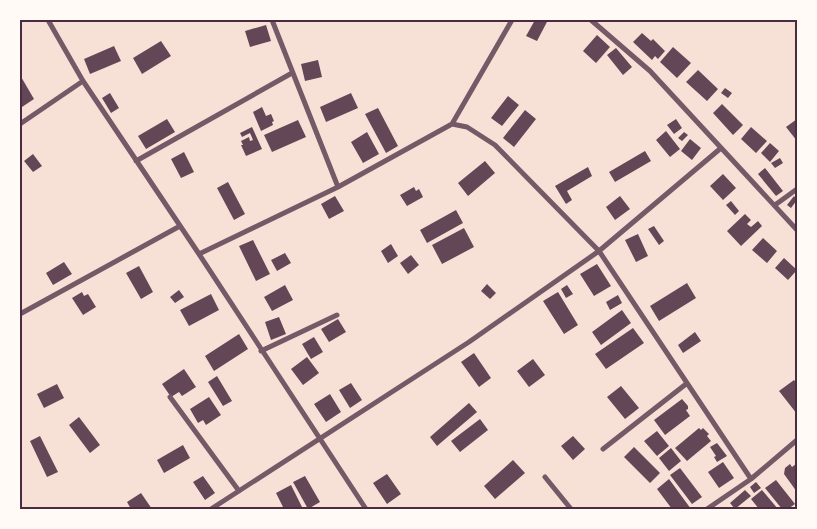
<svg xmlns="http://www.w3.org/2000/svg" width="817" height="529" font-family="'DM Sans',sans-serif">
<rect width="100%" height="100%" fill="#f7e1d7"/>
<path fill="#644757" d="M535,20H548L537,41L526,36Z
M266,25L271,41L250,47L245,31Z
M642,33L651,41L653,39L665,51L658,59L655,56L652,60L633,42Z
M597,35L610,47L596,63L583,51Z
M161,41L171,56L142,74L133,58Z
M114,46L121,61L90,74L84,59Z
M673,47L691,63L677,78L660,62Z
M616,48L632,67L623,75L607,55Z
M318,60L322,77L305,81L301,64Z
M698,70L718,89L707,101L686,82Z
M20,75L34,99L22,107L20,104Z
M725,88L732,93L728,98L721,93Z
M110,93L119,108L111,113L102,98Z
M351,93L358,108L326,122L320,107Z
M508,96L519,105L502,126L491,118Z
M722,104L743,125L733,135L713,113Z
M262,107L266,116L271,114L274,121L272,122L273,125L261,131L253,112Z
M378,108L398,146L386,153L365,114Z
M525,110L536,119L514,147L503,138Z
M167,119L175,132L146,149L138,136Z
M676,119L682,128L674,134L667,125Z
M797,119V141L786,127Z
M298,120L306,137L272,152L264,135Z
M252,127L262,149L246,156L241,145H243L241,141L249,137L250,141L253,140L250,133L242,137L240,133Z
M751,127L767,141L756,153L741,139Z
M666,131L680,149L670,157L656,140Z
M367,132L379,154L363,163L351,142Z
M684,132L688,135L682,141L678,138Z
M690,139L701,148L692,160L681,151Z
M770,143L779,151L770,162L761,153Z
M645,151L651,161L615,182L609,172Z
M184,152L194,172L181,178L171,159Z
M33,154L42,166L33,172L24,161Z
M780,158L783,163L775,168L771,163Z
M485,161L495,173L468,196L458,183Z
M588,167L592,176L567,191L572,200L566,204L555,186Z
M765,168L783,191L776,196L758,174Z
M723,174L736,188L723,200L710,186Z
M228,182L245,214L234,220L217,188Z
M414,187L416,191L419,189L423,197L407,206L400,195Z
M335,196L344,211L329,219L321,204Z
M620,196L630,209L615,220L606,207Z
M794,196L797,200L791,208L787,205Z
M731,201L739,211L735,215L726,205Z
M456,210L463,223L427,243L420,230Z
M745,214L751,220L747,224L751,227L758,221L762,226L741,246L727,231Z
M654,226L664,241L659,245L648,229Z
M464,228L474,247L442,264L432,245Z
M638,234L648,256L636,262L625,240Z
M763,238L777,251L767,263L752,250Z
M253,240L270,274L256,281L239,246Z
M391,244L398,256L388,263L381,251Z
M285,253L291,263L277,271L271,260Z
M411,255L419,265L408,274L400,263Z
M784,258L797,270L788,280L775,268Z
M64,262L72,274L53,285L46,273Z
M597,264L611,286L594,296L580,274Z
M139,266L153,292L141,299L126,273Z
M687,283L696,298L659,321L650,306Z
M487,284L496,293L490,299L481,291Z
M285,285L293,300L272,311L264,297Z
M567,285L573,294L566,298L561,289Z
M179,290L184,297L175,303L170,297Z
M82,292L84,296L88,294L96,307L83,315L72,298Z
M558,292L578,325L564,334L543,301Z
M211,294L219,310L189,326L180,310Z
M618,295L622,303L610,310L606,302Z
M622,310L631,323L601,345L592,332Z
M279,317L286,334L271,340L265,322Z
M338,319L346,332L329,342L321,329Z
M633,328L644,343L606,369L595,354Z
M695,332L701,341L683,353L678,345Z
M239,334L248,349L214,371L205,356Z
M314,337L323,352L311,359L302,344Z
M474,353L491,378L479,387L461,362Z
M307,357L319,373L303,385L291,369Z
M533,359L545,375L529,387L517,371Z
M184,369L196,387L182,396L179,392L171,397L162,384Z
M217,376L232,401L223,406L208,382Z
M794,380L797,384V414L779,391Z
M351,383L362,400L350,408L339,390Z
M57,384L64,398L44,408L37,394Z
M621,386L639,408L625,419L607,397Z
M330,394L341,412L326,422L314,404Z
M209,397L221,415L206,425L203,420L198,423L190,409Z
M682,399L688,406V409L686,410L690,416L665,435L654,420Z
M469,403L477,412L437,446L430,437Z
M79,417L100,445L90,453L69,425Z
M480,419L488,430L460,452L451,441Z
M699,428L701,430L703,428L709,434L707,436L711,441L687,461L675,448Z
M657,431L669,446L657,456L644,441Z
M40,436L58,472L47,477L30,441Z
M573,436L585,449L573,460L561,446Z
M717,443L727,456L717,462L714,457L716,456L710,447Z
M183,445L190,458L164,473L157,460Z
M634,447L660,473L650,483L624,457Z
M671,448L681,461L669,471L659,458Z
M513,460L525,473L495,499L484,486Z
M723,462L734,478L719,488L708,472Z
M790,464L792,467L796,464L797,466V492L784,474L785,468Z
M680,468L702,497L692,504L670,475Z
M387,474L401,494L387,504L373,483Z
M203,476L215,493L205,500L193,482Z
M305,476L320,502L308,509L293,482Z
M669,479L691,509H672L657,489Z
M776,480L795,504L788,509H782L765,488Z
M756,482L761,488L754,493L750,487Z
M291,485L303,509H284L276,493Z
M745,490L751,496L735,509L730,503Z
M762,490L778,509H759L751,499Z
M141,493L152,509H131L127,502Z"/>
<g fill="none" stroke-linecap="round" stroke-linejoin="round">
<path stroke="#755966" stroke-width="5" d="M48,20L83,81L199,254L366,509
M272,20L338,187
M591,20L650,71L797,230
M20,124L83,81
M452,124L467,127L495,145L599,251L751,479
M136,161L292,73
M775,205L797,189
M199,254L338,187L452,124L512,20
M20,314L180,226
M261,351L337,315
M170,397L239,491
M603,449L686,384
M545,477L571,509
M211,509L469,342L599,251L721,148
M707,509L751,479L797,440"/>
</g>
<rect width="817" height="529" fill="none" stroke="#fffaf5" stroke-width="42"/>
<rect x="21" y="21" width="775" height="487" fill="none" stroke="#4a2c40" stroke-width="2"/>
</svg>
